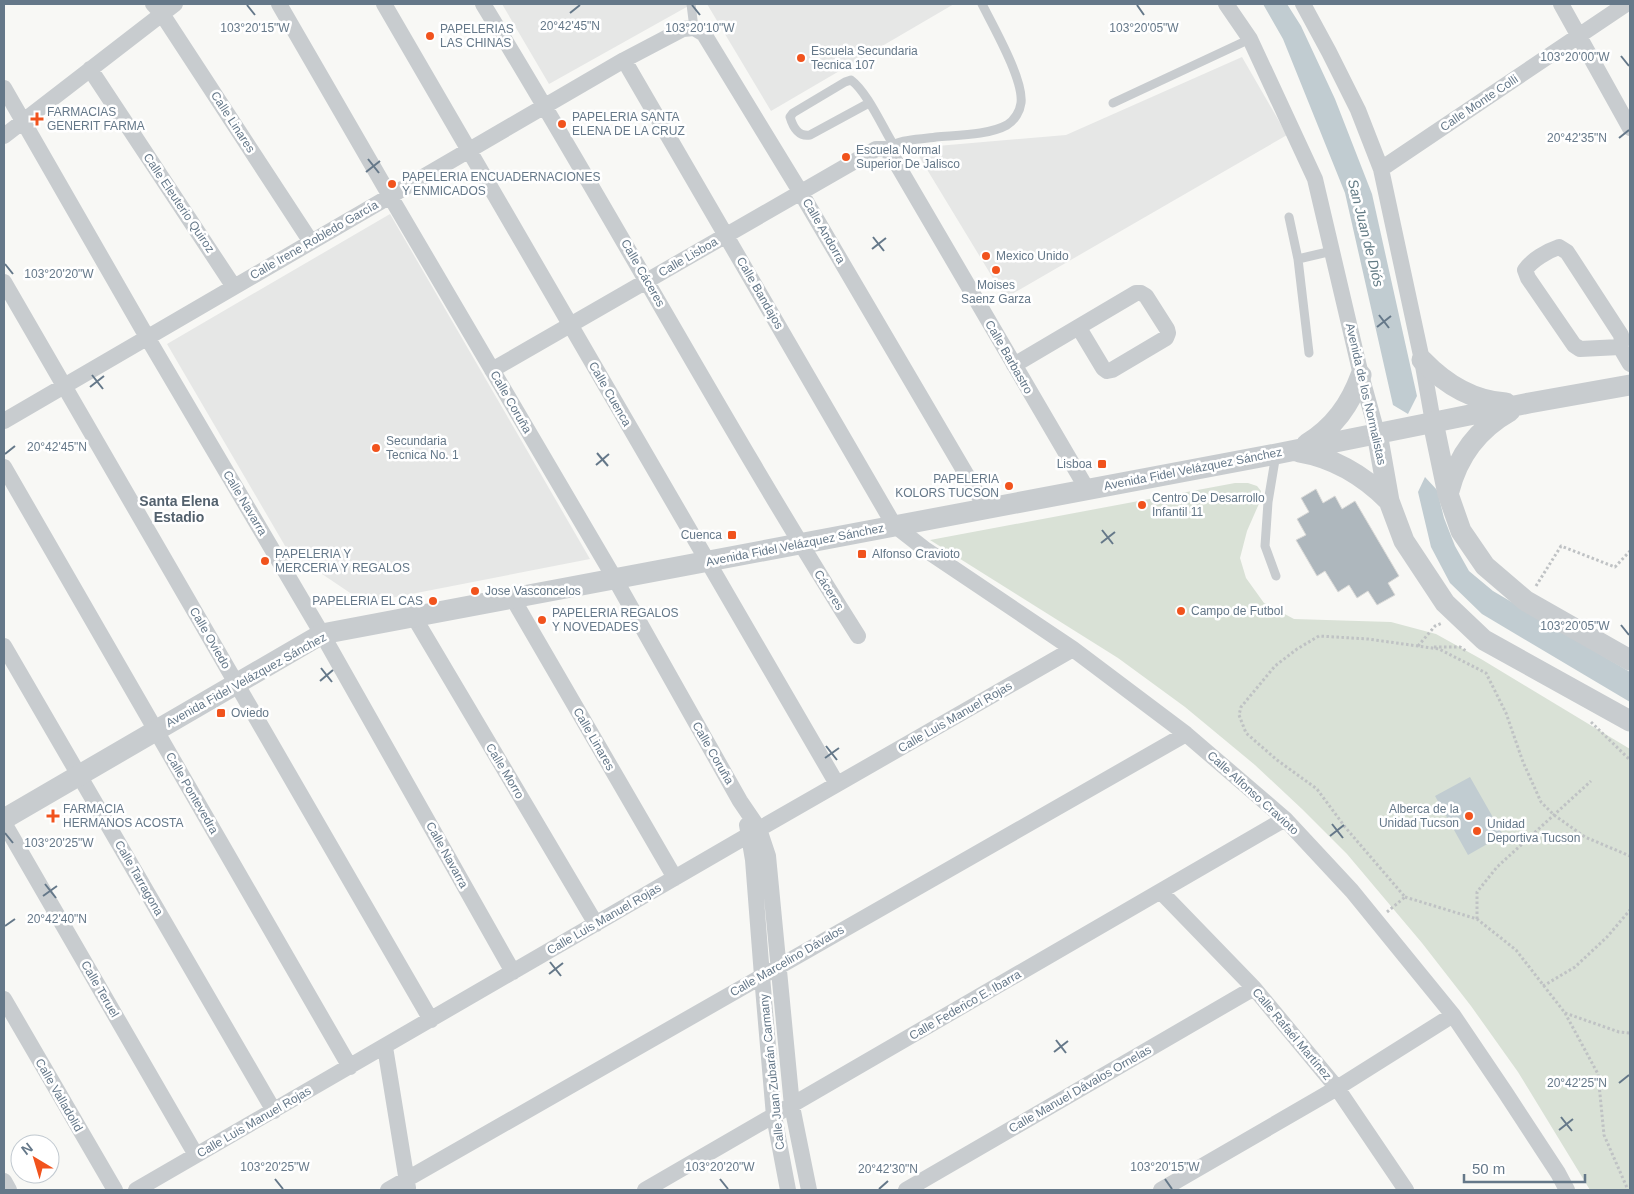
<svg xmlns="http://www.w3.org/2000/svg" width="1634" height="1194" font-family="Helvetica,sans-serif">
<rect width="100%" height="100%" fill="#f8f8f5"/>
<path fill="#e6e7e6" d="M502,4H692L549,84Z
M707,4H954L771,111Z
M1242,57L1287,135L1005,298L914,148L1066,135Z
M390,214L590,559L365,603L288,551L167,344Z"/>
<path fill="#d9e1d6" d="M1235,483H1248L1257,486L1261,491V499L1247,531L1240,558L1246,578L1264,603L1294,619L1391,622L1436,634L1481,659L1630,749V1190H1590L1518,1072L1471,1006L1422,943L1347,854L1302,809L1255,765L1185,707L1118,658L930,540Z"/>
<path fill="#c1ccd1" d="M1263,4H1287L1301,26L1335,99L1372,194L1417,396L1408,414L1393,405L1345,193L1283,39Z
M1425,477L1437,490L1444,518L1455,546L1469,571L1493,591L1630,672V702L1482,614L1450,583L1431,547L1418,492Z
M1470,777L1503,835L1468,855L1435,796Z"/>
<path fill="#aeb7bd" stroke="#dadad8" d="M1316,489L1323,503L1335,496L1342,509L1355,501L1399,576L1388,583L1395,595L1377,605L1368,591L1357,598L1349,585L1338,592L1325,571L1317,576L1296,540L1306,535L1297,519L1309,512L1301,498Z"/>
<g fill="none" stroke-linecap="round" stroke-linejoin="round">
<path stroke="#bfc2c4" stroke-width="3" stroke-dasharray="2.5 2.5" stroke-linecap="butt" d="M1536,586L1561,546L1615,567L1630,551
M1418,646L1435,626L1442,623
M1434,647H1460L1466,651
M1591,722L1630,760
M1405,897L1477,919L1516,950L1565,1013L1598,1074L1604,1135L1628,1190
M1387,912L1405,897L1345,827L1317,789L1277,760L1246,733L1239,715L1241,707L1275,666L1297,649L1319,636L1368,639L1439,649L1486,673L1506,713L1523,762L1541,802L1554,815L1585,837L1630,856
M1477,919V892L1497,867L1591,781
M1543,986L1575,967L1607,937L1630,910
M1565,1013L1619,1032L1630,1033"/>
<path stroke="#c8cccf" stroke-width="9" d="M691,4L694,28
M869,103L810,135C798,137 793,127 790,117L793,113L845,82L851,80C867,92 882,126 893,144
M1113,103L1250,39
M885,149C903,138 917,140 936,137C957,135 989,135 1007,125C1015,120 1020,111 1021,103C1024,80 993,26 982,4
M1289,217L1298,259L1309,353
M1298,259L1332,251
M1276,454L1268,502L1265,546L1276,576"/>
<path stroke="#c8cccf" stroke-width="16" d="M153,4L162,14L311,242
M279,4L390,196L615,579L740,801L759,829L768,856L792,1106L809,1190
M384,4L837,784
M483,4C611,213 727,429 858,636
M1226,4L1250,39L1315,179L1361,375L1377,433
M1303,4L1329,52L1358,110L1381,169L1422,360L1433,422
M1561,4L1630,128
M624,60L894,525L926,550L1073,649L1186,734L1285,819L1352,891L1453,1015L1505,1092L1558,1173L1567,1190
M90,69L234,287
M4,88L147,337L322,634L513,972
M4,136L175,4
M1381,169L1626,4
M4,282L431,1020
M1620,347L1580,349L1574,345L1528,278L1525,270C1532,260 1547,251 1559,247L1567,252L1621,335L1622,341L1620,347L1630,364
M1014,365L1136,293H1141L1146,296L1167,329L1168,333L1166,338L1112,370L1107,371L1103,368L1079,328
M492,370L876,149H885L891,154L1087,489
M4,421L624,60L683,29L694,28L704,34L801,193L986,508
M4,467L350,1067
M513,599L675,878
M414,617L596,924
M4,646L274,1111
M4,823L196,1155
M747,825L753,860L762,976L774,1116L788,1190
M1161,892L1254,988L1337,1088L1406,1190
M4,999L115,1190
M385,1047L408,1188
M4,1181L9,1190
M136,1190L759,829L1073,649
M388,1190L1186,734
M645,1190L1285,819
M906,1190L1254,988
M1161,1190L1337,1088L1453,1015"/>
<path stroke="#c8cccf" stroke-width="21" d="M1422,360C1445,384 1472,401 1506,403
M1433,422L1448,494L1461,531L1485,566L1526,601L1630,660
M1377,433L1389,501L1404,541L1445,603L1484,640L1630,721
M1307,444C1334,427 1350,405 1361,375
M1299,452C1335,458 1363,475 1389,501
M1449,491C1458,455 1478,429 1510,411
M4,819L322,634L1276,454L1529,403L1630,385"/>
</g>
<path fill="none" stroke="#657889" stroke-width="2" d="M247,5L255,15M692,5L700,15M1137,5L1144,15M570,13L580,5M1621,56L1629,66M1619,138L1629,130M368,159L379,173M366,172L380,161M873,237L884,251M872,249L886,238M5,264L13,274M1379,315L1389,328M1377,327L1391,316M92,375L103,389M90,387L104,376M597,453L608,466M5,454L15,446M596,465L609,454M1102,530L1113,544M1101,543L1115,532M1621,625L1629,635M321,668L332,682M320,681L333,670M826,746L837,760M825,758L839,748M1332,824L1343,838M5,833L13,843M1330,836L1344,825M45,884L56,898M43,896L57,886M5,926L15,919M550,962L561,976M549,974L563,963M1056,1040L1066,1053M1054,1052L1068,1041M1619,1083L1629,1075M1561,1117L1572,1131M1559,1130L1573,1119M275,1179L283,1189M720,1179L728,1189M1165,1179L1172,1189M879,1189L888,1181"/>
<g fill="#f1531d" stroke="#fff" stroke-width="2">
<circle cx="430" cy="36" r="5"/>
<circle cx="801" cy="58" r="5"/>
<path d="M34.5 111.5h5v5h5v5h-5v5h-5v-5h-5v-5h5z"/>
<circle cx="562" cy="124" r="5"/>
<circle cx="846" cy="157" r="5"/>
<circle cx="392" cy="184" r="5"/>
<circle cx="986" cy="256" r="5"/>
<circle cx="996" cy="270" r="5"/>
<circle cx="376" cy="448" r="5"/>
<rect x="1097" y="459" width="10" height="10" rx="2.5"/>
<circle cx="1009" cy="486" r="5"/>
<circle cx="1142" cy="505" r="5"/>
<rect x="727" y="530" width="10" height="10" rx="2.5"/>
<rect x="857" y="549" width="10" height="10" rx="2.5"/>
<circle cx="265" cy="561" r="5"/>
<circle cx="475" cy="591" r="5"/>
<circle cx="433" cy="601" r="5"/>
<circle cx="1181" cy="611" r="5"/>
<circle cx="542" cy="620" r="5"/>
<rect x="216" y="708" width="10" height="10" rx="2.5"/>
<path d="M50.5 808.5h5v5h5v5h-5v5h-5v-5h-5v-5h5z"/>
<circle cx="1469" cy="816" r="5"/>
<circle cx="1477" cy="831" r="5"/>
</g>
<g text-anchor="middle" stroke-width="5" stroke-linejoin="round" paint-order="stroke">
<g font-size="12" fill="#657889" stroke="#fff" text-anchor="start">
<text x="440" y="33">PAPELERIAS<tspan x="440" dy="14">LAS CHINAS</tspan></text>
<text x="811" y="55">Escuela Secundaria<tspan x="811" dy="14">Tecnica 107</tspan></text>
<text x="47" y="116">FARMACIAS<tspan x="47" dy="14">GENERIT FARMA</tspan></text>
<text x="572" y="121">PAPELERIA SANTA<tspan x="572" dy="14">ELENA DE LA CRUZ</tspan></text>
<text x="856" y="154">Escuela Normal<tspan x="856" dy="14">Superior De Jalisco</tspan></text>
<text x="402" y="181">PAPELERIA ENCUADERNACIONES<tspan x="402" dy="14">Y ENMICADOS</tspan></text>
<text x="996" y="260">Mexico Unido</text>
<text x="996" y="289" text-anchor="middle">Moises<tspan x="996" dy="14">Saenz Garza</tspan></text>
<text x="386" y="445">Secundaria<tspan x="386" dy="14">Tecnica No. 1</tspan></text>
<text x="1092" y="468" text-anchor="end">Lisboa</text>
<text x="999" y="483" text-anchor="end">PAPELERIA<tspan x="999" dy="14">KOLORS TUCSON</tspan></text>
<text x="1152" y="502">Centro De Desarrollo<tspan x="1152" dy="14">Infantil 11</tspan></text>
<text x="722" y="539" text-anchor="end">Cuenca</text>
<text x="275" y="558">PAPELERIA Y<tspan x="275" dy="14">MERCERIA Y REGALOS</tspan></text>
<text x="872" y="558">Alfonso Cravioto</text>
<text x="485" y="595">Jose Vasconcelos</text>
<text x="423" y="605" text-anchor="end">PAPELERIA EL CAS</text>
<text x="1191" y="615">Campo de Futbol</text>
<text x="552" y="617">PAPELERIA REGALOS<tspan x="552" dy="14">Y NOVEDADES</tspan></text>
<text x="231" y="717">Oviedo</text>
<text x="63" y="813">FARMACIA<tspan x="63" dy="14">HERMANOS ACOSTA</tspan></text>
<text x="1459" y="813" text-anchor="end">Alberca de la<tspan x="1459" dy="14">Unidad Tucson</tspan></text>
<text x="1487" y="828">Unidad<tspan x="1487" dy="14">Deportiva Tucson</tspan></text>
</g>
<g font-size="12" fill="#657889" stroke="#fff">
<text transform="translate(1479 103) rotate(-34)" y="4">Calle Monte Colli</text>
<text transform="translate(233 122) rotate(57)" y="4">Calle Linares</text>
<text transform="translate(179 203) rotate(56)" y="4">Calle Eleuterio Quiroz</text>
<text transform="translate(824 231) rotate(60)" y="4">Calle Andorra</text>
<text transform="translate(314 240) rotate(-30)" y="4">Calle Irene Robledo García</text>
<text transform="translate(688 257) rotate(-30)" y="4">Calle Lisboa</text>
<text transform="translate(643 273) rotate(60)" y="4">Calle Cáceres</text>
<text transform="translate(760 293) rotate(60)" y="4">Calle Bandajos</text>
<text transform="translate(1009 357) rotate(60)" y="4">Calle Barbastro</text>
<text transform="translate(610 394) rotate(60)" y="4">Calle Cuenca</text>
<text transform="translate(1366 394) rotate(77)" y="4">Avenida de los Normalistas</text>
<text transform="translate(511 402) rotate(60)" y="4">Calle Coruña</text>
<text transform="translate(1193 469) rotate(-11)" y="4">Avenida Fidel Velázquez Sánchez</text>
<text transform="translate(245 503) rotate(59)" y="4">Calle Navarra</text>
<text transform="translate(795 545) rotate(-11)" y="4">Avenida Fidel Velázquez Sánchez</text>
<text transform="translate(829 590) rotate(58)" y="4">Cáceres</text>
<text transform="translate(210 638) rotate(60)" y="4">Calle Oviedo</text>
<text transform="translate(246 680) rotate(-29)" y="4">Avenida Fidel Velázquez Sánchez</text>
<text transform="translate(955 717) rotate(-30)" y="4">Calle Luis Manuel Rojas</text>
<text transform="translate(594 739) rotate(60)" y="4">Calle Linares</text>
<text transform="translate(713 753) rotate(60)" y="4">Calle Coruña</text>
<text transform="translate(505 771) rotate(59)" y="4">Calle Morro</text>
<text transform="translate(192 793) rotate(60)" y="4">Calle Pontevedra</text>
<text transform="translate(1253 793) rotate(42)" y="4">Calle Alfonso Cravioto</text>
<text transform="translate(447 855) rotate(61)" y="4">Calle Navarra</text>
<text transform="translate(139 878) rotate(60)" y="4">Calle Tarragona</text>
<text transform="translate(604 919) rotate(-30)" y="4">Calle Luis Manuel Rojas</text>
<text transform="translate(787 961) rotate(-30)" y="4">Calle Marcelino Dávalos</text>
<text transform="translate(100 989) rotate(60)" y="4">Calle Teruel</text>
<text transform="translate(965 1005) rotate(-30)" y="4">Calle Federico E. Ibarra</text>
<text transform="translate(1292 1034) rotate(50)" y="4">Calle Rafaél Martínez</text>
<text transform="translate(772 1072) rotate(-96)" y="4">Calle Juan Zubarán Carmany</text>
<text transform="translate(1080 1089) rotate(-30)" y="4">Calle Manuel Dávalos Ornelas</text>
<text transform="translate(59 1095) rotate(60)" y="4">Calle Valladolid</text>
<text transform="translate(254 1122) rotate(-30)" y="4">Calle Luis Manuel Rojas</text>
</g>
<g font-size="14" font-style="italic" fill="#617a84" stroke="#fff">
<text transform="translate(1366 233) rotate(76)" y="5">San Juan de Diós</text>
</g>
<g font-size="14" font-weight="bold" fill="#53616d" stroke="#fff">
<text x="179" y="506">Santa Elena<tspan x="179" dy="16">Estadio</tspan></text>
</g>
</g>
<g font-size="12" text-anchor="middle" fill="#657889" stroke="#fff" stroke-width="5" stroke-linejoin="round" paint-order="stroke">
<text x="570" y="30">20°42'45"N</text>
<text x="255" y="32">103°20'15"W</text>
<text x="700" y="32">103°20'10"W</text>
<text x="1144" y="32">103°20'05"W</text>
<text x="1575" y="61">103°20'00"W</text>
<text x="1577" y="142">20°42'35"N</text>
<text x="59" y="278">103°20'20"W</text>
<text x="57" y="451">20°42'45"N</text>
<text x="1575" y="630">103°20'05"W</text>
<text x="59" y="847">103°20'25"W</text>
<text x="57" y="923">20°42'40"N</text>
<text x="1577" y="1087">20°42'25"N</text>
<text x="275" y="1171">103°20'25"W</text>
<text x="720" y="1171">103°20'20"W</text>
<text x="1165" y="1171">103°20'15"W</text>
<text x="888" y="1173">20°42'30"N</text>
</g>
<rect width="1634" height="1194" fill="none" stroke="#657889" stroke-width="10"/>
<g transform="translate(35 1159) rotate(322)"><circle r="24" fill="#ffffff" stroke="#c1c9d0"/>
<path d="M0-4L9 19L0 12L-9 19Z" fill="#f1531d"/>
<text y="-8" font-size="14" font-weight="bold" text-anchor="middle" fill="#657889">N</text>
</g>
<path d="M1464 1174v8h121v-8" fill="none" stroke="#657889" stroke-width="2.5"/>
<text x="1472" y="1174" font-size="15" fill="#657889" stroke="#ffffff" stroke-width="4" paint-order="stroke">50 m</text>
</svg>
